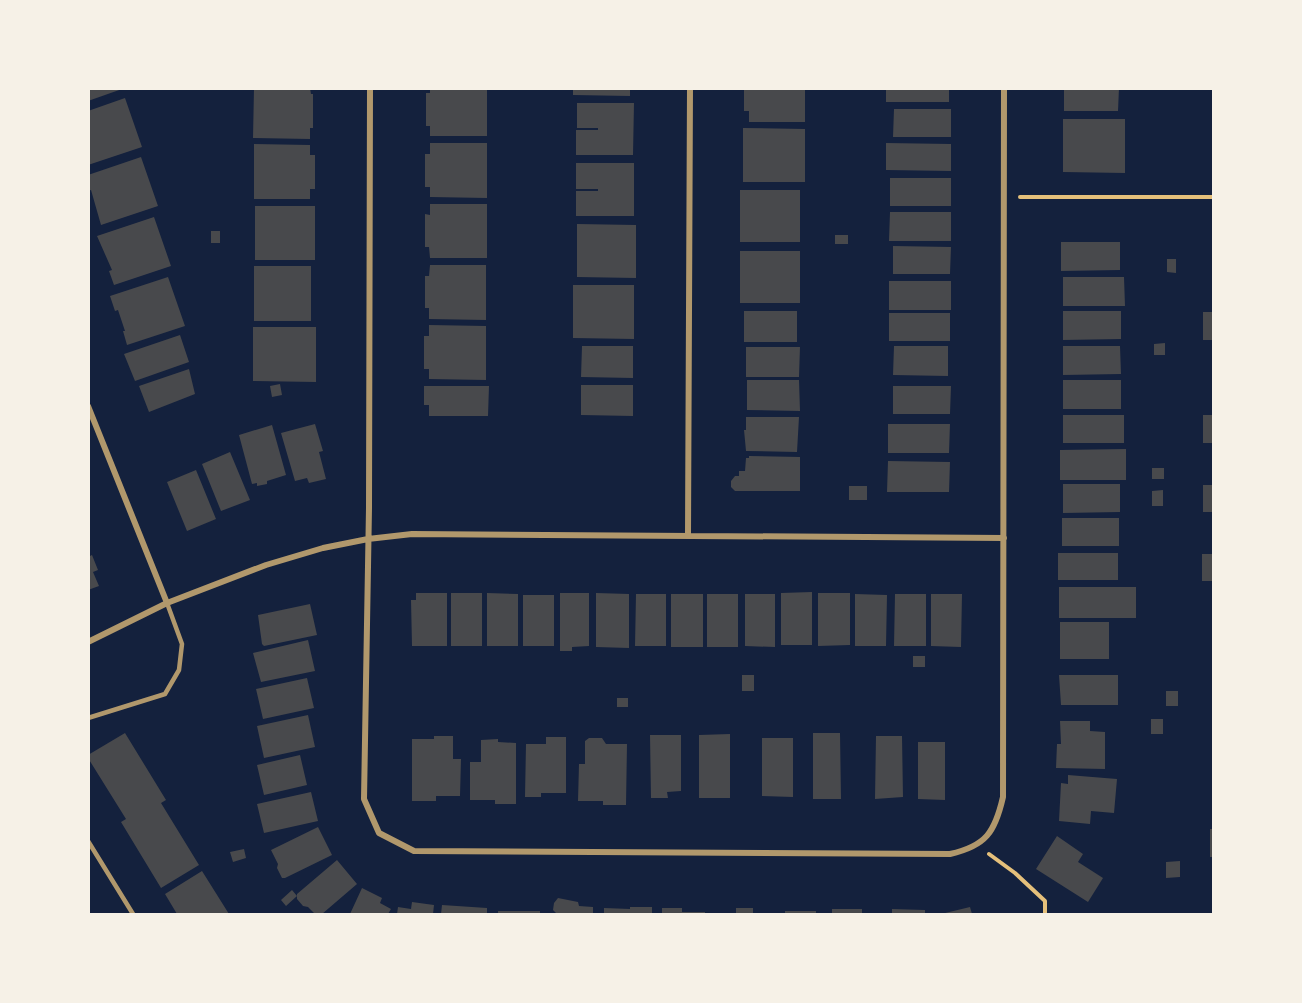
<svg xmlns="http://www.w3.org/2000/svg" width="1302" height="1003" font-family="'IBM Plex Sans',sans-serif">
<rect width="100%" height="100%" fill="#14213d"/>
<path fill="#48494c" d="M88,88H122V89L88,101Z
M254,88H310L311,94H313V128H310V139L253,138Z
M430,88H487V136H430V126H426V93H430Z
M573,88H630V96L573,95Z
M744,88H805V122H749V111H744Z
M886,88H949V102H886Z
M1064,88H1119L1118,111H1064Z
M125,98L142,147L88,165V111Z
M577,103H634L633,155H576V130H598V128H577Z
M894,109H951V137H893Z
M1063,119H1125V173L1063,172Z
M743,128L805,129V182H743Z
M430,143H487V198L430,197V187H425V154H430Z
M886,143L951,144V171L886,170Z
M254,144L310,145V155H315V189H310V199H254Z
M141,157L158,206L101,225L91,190L88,191V175Z
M576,163H634V216H576V191H598V189H576Z
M890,178H951V206H890Z
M740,190H800V242H740Z
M430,204H487V258H430L429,247H425V214L430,215Z
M255,206H315V260H255Z
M890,212H951V241H889Z
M154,217L171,266L114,285L109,271L112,270L97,236Z
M577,224L636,225V278L577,277Z
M211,231H220V243H211Z
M835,235H848V244H835Z
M1061,242H1120V270L1061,271Z
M893,246L951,247L950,274H893Z
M740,251H800V303H740Z
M1167,259H1176V273L1167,272Z
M430,265H486V320L429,319V308H425V276H429Z
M254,266H311V321H254Z
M168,277L185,326L127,345L123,331H125L118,310L115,311L110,296Z
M1063,277H1124L1125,306H1063Z
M889,281H951V310H889Z
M573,285H634V339L573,338Z
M744,311H797V342H744Z
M1063,311H1121V339L1063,340Z
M1203,312H1214V340H1203Z
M889,313H950V341H889Z
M429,325L486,326V380L429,379V369H424V336H429Z
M253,327H316V382L253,381Z
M180,335L189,362L135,381L124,354Z
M1165,343V355H1154V344Z
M582,346H633V378L581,377Z
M894,346H948V376L893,375Z
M1063,346H1120L1121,374L1063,375Z
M746,347H800L799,377H746Z
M189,369L195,394L149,412L139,386Z
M747,380H799L800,411L747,410Z
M1063,380H1121V409H1063Z
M280,384L282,395L272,397L270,386Z
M581,385H633V416L581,415Z
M424,386H489L488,416H429V405H424Z
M893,386H951L950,414H893Z
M1063,415H1124V443H1063Z
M1203,415H1214V443H1203Z
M746,417H799L797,452L746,451L744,430H746Z
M315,424L323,451L319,452L326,479L309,483L307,478L295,481L281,433Z
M888,424H950L949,453H888Z
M272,425L286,475L267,481V484L257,486V483L252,484L239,435Z
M1126,449V480H1060V450Z
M230,452L250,500L221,511L202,464Z
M749,456L800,457V491H735L731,487V481L735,476H739V471H745L746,458H749Z
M888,461L950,462L949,492H887Z
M1152,468H1164V479H1152Z
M196,470L216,519L187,531L167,482Z
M1063,484H1120V512L1063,513Z
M1203,485H1214V512H1203Z
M849,486H867V500H849Z
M1163,490V506H1152V491Z
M1062,518H1119V546H1062Z
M1058,553H1118V580H1058Z
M1202,554H1214V581H1202Z
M92,555L98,570L93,572L99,586L88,590V557Z
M1059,587H1136V618H1059Z
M812,592V645H781V593Z
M416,593H447V646H412L411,600H416Z
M451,593H482V646H451Z
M487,593L518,594V646H487Z
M560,593H589V646L572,647V651H560Z
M596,593L629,594V648L596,647Z
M818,593H850V645L818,646Z
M636,594H666V646H635Z
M671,594H703V647H671Z
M707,594H738V647H707Z
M745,594H775V647L745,646Z
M855,594L887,595L886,646H855Z
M895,594H926V646H894Z
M931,594H962L961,647L931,646Z
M523,595H554V646H523Z
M310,604L317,635L264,646L262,644L258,615Z
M1060,622H1109V659H1060Z
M308,640L315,671L261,682L253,653Z
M913,656H925V667H913Z
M742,675H754V691H742Z
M1059,675H1118V705H1061Z
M307,678L314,708L263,719L256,689Z
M1166,691H1178V706H1166Z
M617,698H628V707H617Z
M308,715L315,747L264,758L257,726Z
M1151,719H1163V734H1151Z
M1060,721H1090V731L1105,732V769L1056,768L1057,744H1061Z
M125,733L166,800L161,803L199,865L161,888L121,822L126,819L88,758V755Z
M813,733H840L841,799H813Z
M730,734V798H699V735Z
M650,735H681V791L667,792L668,798H651Z
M434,736H453V759H461L460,796H436V801H412V739H434Z
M876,736H902L903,797L875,799Z
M546,737H566V793H541V797H525L526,744H546Z
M589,738H602L606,744H627L626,805H603V801H578L579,764H585V741Z
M762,738H793V797L762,796Z
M498,739V742L516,743V804H495V800H470V762H481V740Z
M918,742H945V800L918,799Z
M300,755L307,785L264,795L257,765Z
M1068,775L1117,779L1114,813L1091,811L1090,824L1059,821L1061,783L1068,784Z
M311,792L318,821L264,833L257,804Z
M318,827L332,855L285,878H282L277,868L278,864L271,850Z
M1210,829H1214V857H1210Z
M1057,836L1083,854L1078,862L1103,878L1088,902L1036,869Z
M244,849L246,858L233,862L230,852Z
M337,860L357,884L322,914H315L308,907L303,906L297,899V894Z
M1180,861V877L1166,878V862Z
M202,871L229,914H177L165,894Z
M362,888L382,898L380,903L391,909L388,914H350Z
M292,890L297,896L286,906L281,900Z
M558,898L578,902L579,906L593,907V914H557L553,910L554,903Z
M412,902L434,905L433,914H397L398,907L411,909Z
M442,905L487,908V914H441Z
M630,907H652V914H604V908L630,909Z
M970,907L972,914H941Z
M662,908H682V912H705V914H662Z
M736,908H753V914H736Z
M832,909H862V914H832Z
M892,909L925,910V914H892Z
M498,911H540V914H498Z
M785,911H816V914H785Z"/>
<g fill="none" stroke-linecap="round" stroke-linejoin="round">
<path stroke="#e5c07b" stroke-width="4" d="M1020,197H1214
M989,854L1015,873L1045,901V914"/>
<path stroke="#b1986c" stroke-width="4.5" d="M88,718L165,694L179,670L182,644L167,603
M88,841L133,914"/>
<path stroke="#b1986c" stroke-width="6" d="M370,88L369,508L364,799L379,833L414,851L950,854C986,846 995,832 1003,797L1004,88
M88,406L167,603
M688,535L690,88
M88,642L167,603L266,565L323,548L368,539L412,534L1004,538"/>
</g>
<rect width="1302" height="1003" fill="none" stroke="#f6f1e7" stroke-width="180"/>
</svg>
